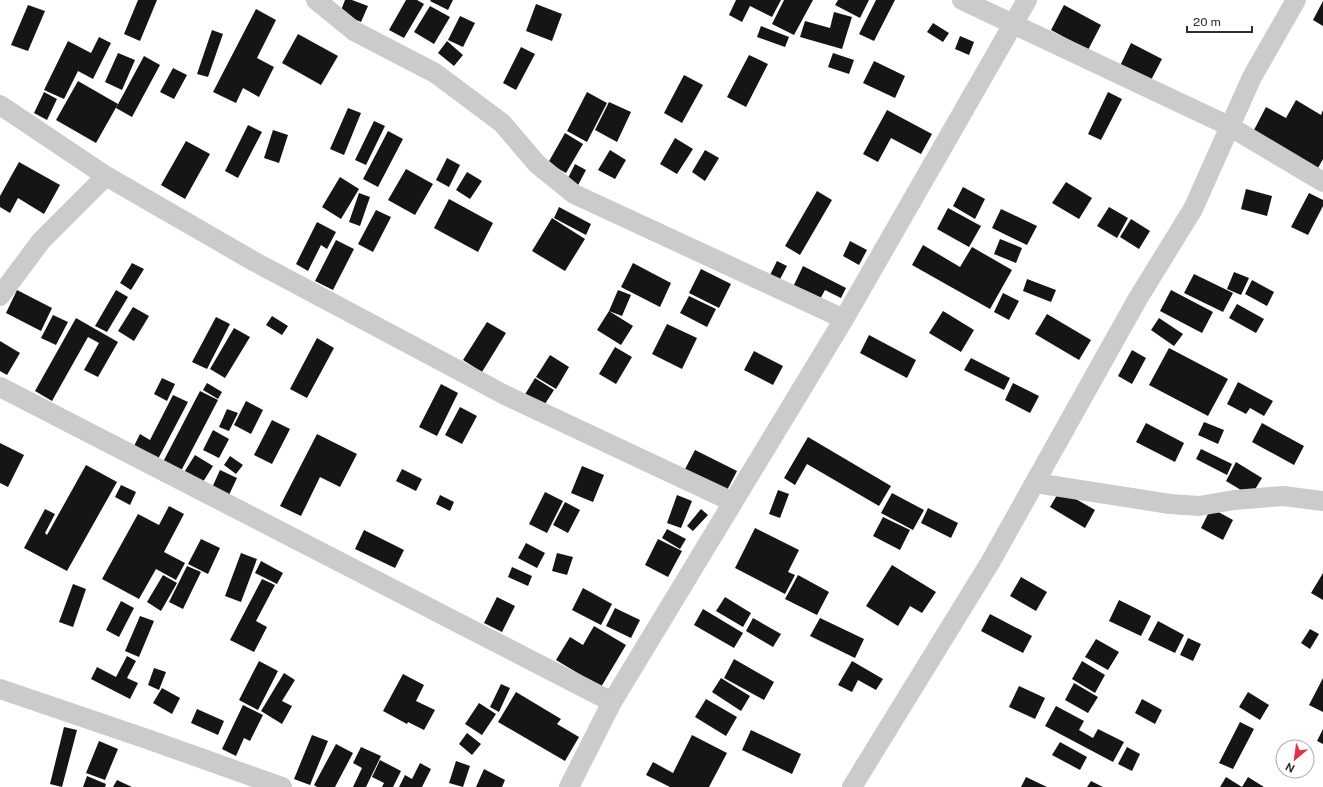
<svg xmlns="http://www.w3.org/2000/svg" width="1323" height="787" font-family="'Public Sans',sans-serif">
<rect width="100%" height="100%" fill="#fff"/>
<path fill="#151515" d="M138,0H157L140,41L124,34Z
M345,0H352L368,6L361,22L340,13Z
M406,0H417L424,4L404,38L389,30Z
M431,0H453L448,10L430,1Z
M736,0H781L772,17L750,6L742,22L729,15Z
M784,0H813L794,35L772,24Z
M838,0H869L860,18L835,5Z
M876,0H895L874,41L859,34Z
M1323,1V26L1313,20Z
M536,4L562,14L552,41L526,31Z
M28,5L45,11L28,51L11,45Z
M1064,5L1101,25L1088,50L1051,30Z
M430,6L450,17L434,44L414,32Z
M256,9L276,20L257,58L274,67L259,97L243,88L236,103L213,92Z
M834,12L852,17L842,49L800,37L805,21L830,28Z
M460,16L475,23L463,47L448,40Z
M933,23L949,33L943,42L927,32Z
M761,26L789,37L785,47L757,37Z
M212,30L223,34L208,77L197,74Z
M298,34L338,56L321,85L282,63Z
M960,36L974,42L969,55L955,49Z
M99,37L111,43L93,79L78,71L64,99L44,90L68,41L91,53Z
M447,41L463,55L454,66L438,53Z
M1131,43L1162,59L1149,84L1119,68Z
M521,47L535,54L516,90L503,83Z
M118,53L135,60L122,90L105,82Z
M833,53L854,60L849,74L828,67Z
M749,55L768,64L746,107L727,97Z
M144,56L160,65L132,117L116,108Z
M874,61L905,76L895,98L863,83Z
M173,68L187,75L174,99L160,92Z
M684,75L703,85L682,123L664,113Z
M78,81L118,104L96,143L56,120Z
M44,92L57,99L47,120L34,113Z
M587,92L607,103L587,142L567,131Z
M1108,92L1122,99L1101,140L1088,134Z
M1296,100L1321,115L1323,110V159L1318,168L1254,130L1266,107L1286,118Z
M609,102L631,112L617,142L595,130Z
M348,108L361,113L344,155L330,149Z
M887,110L932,134L921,154L891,138L878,162L863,154Z
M374,121L385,126L366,165L355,160Z
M248,125L262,132L238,178L225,171Z
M273,130L288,135L279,163L264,158Z
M388,131L403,139L378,187L363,179Z
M565,133L583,144L566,173L548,163Z
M675,138L693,149L677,174L660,164Z
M186,141L210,154L185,199L161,185Z
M610,150L626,160L615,179L598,170Z
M705,150L719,158L705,181L692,172Z
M447,158L460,165L449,187L436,180Z
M19,162L60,185L44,214L18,198L10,213L0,207V196Z
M575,164L586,170L576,189L565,184Z
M406,169L433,184L415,215L388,200Z
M467,172L482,181L470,199L456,190Z
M340,177L359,189L341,219L322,207Z
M1066,182L1092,198L1079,219L1052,203Z
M963,187L985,199L975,219L953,206Z
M1246,189L1272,196L1267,216L1241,209Z
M817,191L832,200L800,255L785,246Z
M359,193L370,197L360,226L349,222Z
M1309,193L1323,200V206L1308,235L1291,227Z
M449,199L493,223L478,252L434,228Z
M559,207L591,224L586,235L554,218Z
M1109,207L1128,218L1117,238L1097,226Z
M948,208L981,226L969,247L937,229Z
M1001,209L1037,226L1027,245L992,228Z
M376,210L391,217L373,252L358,244Z
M552,218L585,239L565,271L532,251Z
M1131,219L1150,231L1139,249L1120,237Z
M317,222L336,232L327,249L321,245L308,271L296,264Z
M1000,239L1022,248L1016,263L994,254Z
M336,240L354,249L333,290L315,281Z
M850,241L867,250L859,265L843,256Z
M923,245L960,267L972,247L1012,270L990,309L912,265Z
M777,261L787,266L779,281L769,277Z
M132,263L144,269L131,290L120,283Z
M633,263L671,283L660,307L621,287Z
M803,266L846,288L841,298L825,290L819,301L793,287Z
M701,269L731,284L719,308L689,293Z
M1234,272L1249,278L1241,295L1227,289Z
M1194,274L1233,293L1223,312L1184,293Z
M1027,279L1056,290L1051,302L1023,291Z
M1252,280L1274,292L1267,306L1245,294Z
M17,290L52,308L41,331L6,313Z
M116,290L128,297L107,332L95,326Z
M618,290L631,295L622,316L609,311Z
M1171,290L1213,312L1202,333L1160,311Z
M1003,293L1019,301L1009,320L994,312Z
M689,296L716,309L707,327L680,313Z
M1237,304L1264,319L1256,333L1229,318Z
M133,307L149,316L134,341L118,331Z
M609,311L633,326L621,345L597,330Z
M943,311L974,330L961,352L929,333Z
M1047,314L1091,340L1079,360L1035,334Z
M53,315L68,322L56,345L41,338Z
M272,316L288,326L282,335L266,325Z
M216,317L230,324L207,369L192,362Z
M76,318L118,342L98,377L84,370L99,343L88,337L52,401L35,391Z
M1159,318L1183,334L1174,346L1151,330Z
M487,322L506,333L482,372L463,360Z
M667,324L697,338L682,369L652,354Z
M234,328L250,337L225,378L210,369Z
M869,335L916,360L907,378L860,353Z
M317,338L334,348L307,398L290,389Z
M0,341L20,353L7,375L0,371Z
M615,347L632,357L616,384L599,374Z
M1169,348L1228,379L1208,416L1149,385Z
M1132,350L1146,358L1132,384L1118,376Z
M754,351L783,366L773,385L744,370Z
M550,355L569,367L556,389L536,377Z
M971,358L1010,378L1004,390L964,370Z
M162,378L175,384L167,401L154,394Z
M535,378L554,390L543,407L524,396Z
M1238,382L1273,401L1264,416L1250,408L1246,414L1227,404Z
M207,383L222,392L218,399L203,390Z
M1013,383L1039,396L1030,413L1005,400Z
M441,384L458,393L437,436L419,427Z
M200,391L218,400L181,471L163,462Z
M173,395L188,402L158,459L134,446L140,434L150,440Z
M246,401L263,410L251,434L234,425Z
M460,407L477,416L462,444L445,435Z
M227,409L238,413L229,431L219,427Z
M272,420L290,429L272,464L254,455Z
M1204,422L1224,430L1218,444L1198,435Z
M1146,423L1184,443L1175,462L1136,442Z
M1262,423L1304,446L1294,465L1252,442Z
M213,430L229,439L219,458L203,450Z
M317,434L357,454L340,487L320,477L301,516L280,506Z
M808,437L891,486L879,506L807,464L795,485L784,478Z
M0,443L24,455L8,487L0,483Z
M1201,449L1232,464L1227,475L1196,459Z
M695,450L737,471L724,496L682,475Z
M195,455L213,466L201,485L183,474Z
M230,456L243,465L236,474L224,465Z
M1236,462L1262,478L1251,496L1226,481Z
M86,465L117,482L67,571L24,548L45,509L55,514L45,533L47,535Z
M582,466L604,475L593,502L571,493Z
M402,469L422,479L416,491L396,481Z
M220,470L237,478L228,497L211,490Z
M121,485L136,492L130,505L115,497Z
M778,490L789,494L780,518L769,514Z
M1060,490L1095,510L1085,528L1050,507Z
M545,492L563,501L547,533L529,524Z
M892,493L924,510L913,530L881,513Z
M440,495L454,502L450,511L436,504Z
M677,495L692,501L681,528L667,523Z
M565,502L580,510L568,533L553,525Z
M169,506L184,514L164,552L185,563L176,580L156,569L139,599L102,579L138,514L159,525Z
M928,508L958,523L951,538L921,523Z
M1211,508L1233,520L1223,540L1201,528Z
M701,509L708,515L693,531L687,526Z
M883,517L910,530L900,550L873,536Z
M755,528L799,550L788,572L795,575L785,594L735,568Z
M667,529L686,539L680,549L662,538Z
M364,530L404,550L395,568L355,549Z
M201,539L220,548L208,574L188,564Z
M658,539L682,551L668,577L645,565Z
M526,543L545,553L537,568L518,558Z
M241,553L257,559L241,602L225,596Z
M557,553L573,557L567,575L552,571Z
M261,561L283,573L277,584L255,573Z
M892,565L936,592L922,613L910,606L898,626L866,606Z
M187,566L201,572L183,609L169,602Z
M512,567L532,576L528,586L508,577Z
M1323,573V600L1311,593Z
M163,575L177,583L161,611L147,602Z
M798,575L829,592L817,615L785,599Z
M1021,577L1047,592L1036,611L1010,596Z
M262,579L275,585L256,621L267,627L254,652L230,640Z
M73,584L86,589L73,627L59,622Z
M583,588L612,604L601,625L572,610Z
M497,597L515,606L502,632L484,623Z
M725,597L751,613L743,627L716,611Z
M1119,600L1151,616L1141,636L1109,621Z
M121,601L134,608L119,637L106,630Z
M615,608L640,620L631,638L606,626Z
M703,609L743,633L734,648L694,625Z
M990,614L1032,636L1023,653L981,631Z
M140,616L154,621L139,657L125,651Z
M753,618L781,634L773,647L746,631Z
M820,618L864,639L855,658L810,636Z
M1158,621L1184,635L1175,653L1148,640Z
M594,626L626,645L601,687L556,660L570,637L583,645Z
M1310,629L1319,634L1310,649L1301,643Z
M1188,638L1201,644L1193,661L1180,655Z
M1096,639L1119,652L1108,670L1085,657Z
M127,656L136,661L127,678L138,683L130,699L91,679L97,667L116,677Z
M734,659L774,682L764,700L724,678Z
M259,661L278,671L258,710L239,700Z
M852,661L883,679L876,690L858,680L852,692L838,685Z
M1082,661L1105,675L1095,693L1072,679Z
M154,668L166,672L159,690L148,685Z
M284,673L295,680L282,701L292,706L282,724L261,711Z
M403,674L424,685L416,701L435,710L424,730L408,722L407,724L383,711Z
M721,678L750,696L741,711L712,692Z
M1323,678V712L1309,705Z
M1074,683L1098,697L1088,713L1065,700Z
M501,684L510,688L499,712L490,707Z
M1019,686L1045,698L1035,719L1009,707Z
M162,688L180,698L172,714L153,703Z
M516,692L561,719L557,724L579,737L565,761L498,722Z
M1248,692L1269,705L1260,720L1239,707Z
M706,699L737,717L726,736L695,717Z
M1142,699L1162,710L1155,724L1135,713Z
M479,703L496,714L482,735L465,724Z
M243,705L263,715L250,741L244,738L236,756L222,749Z
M1056,706L1084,721L1079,730L1093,738L1098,729L1124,742L1113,762L1045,726Z
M197,709L224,721L218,735L191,723Z
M1240,722L1254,729L1233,769L1219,763Z
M64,727L77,730L62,787L50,784Z
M1323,729V744L1317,741Z
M751,730L801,754L792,774L742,750Z
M467,733L481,744L472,755L459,744Z
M312,735L328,741L310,785L294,779Z
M692,735L727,753L709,787H670L646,775L653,762L673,773Z
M99,741L118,749L105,780L86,773Z
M1060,742L1087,757L1080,770L1052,755Z
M336,744L353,753L335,787H317L314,785Z
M361,747L381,756L366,787H353L362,768L353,763Z
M1127,747L1140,754L1132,771L1118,764Z
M380,760L401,771L393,787H382L384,783L372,777Z
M456,761L470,766L463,787L449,783Z
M420,763L431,769L422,787H399L405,775L412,779Z
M484,769L505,780L502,787H476Z
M87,776L106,784L105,787H83Z
M1026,777L1047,787H1021Z
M1226,777L1242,787L1248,777L1264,787H1220Z
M117,780L132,787H113Z
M1091,781L1103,787H1087Z"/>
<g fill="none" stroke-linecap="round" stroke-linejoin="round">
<path stroke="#cbcbcb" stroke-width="20" d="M316,0L354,31L435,73L502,123L537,164L574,194L844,319
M962,0L1229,126L1323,182
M0,105L106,176L255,262L505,395L733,502
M0,296L41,241L106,176
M0,387L612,702
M1035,483L1170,504L1199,506L1234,500L1283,496L1323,501
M0,689L147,739L282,787
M569,787L612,702L844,319L1027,0
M852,787L991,561L1137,300L1193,209L1252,77L1296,0"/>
</g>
<g transform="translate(1295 759) rotate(209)"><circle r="19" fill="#ffffff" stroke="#ababab"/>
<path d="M0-3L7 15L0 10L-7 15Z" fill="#e33247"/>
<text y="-6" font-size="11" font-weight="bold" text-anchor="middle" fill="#2e2e2e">N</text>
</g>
<path d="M1187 26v6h65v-6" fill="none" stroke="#2e2e2e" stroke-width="2"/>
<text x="1193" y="26" font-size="12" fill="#2e2e2e" stroke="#ffffff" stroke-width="3" paint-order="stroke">20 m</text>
</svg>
